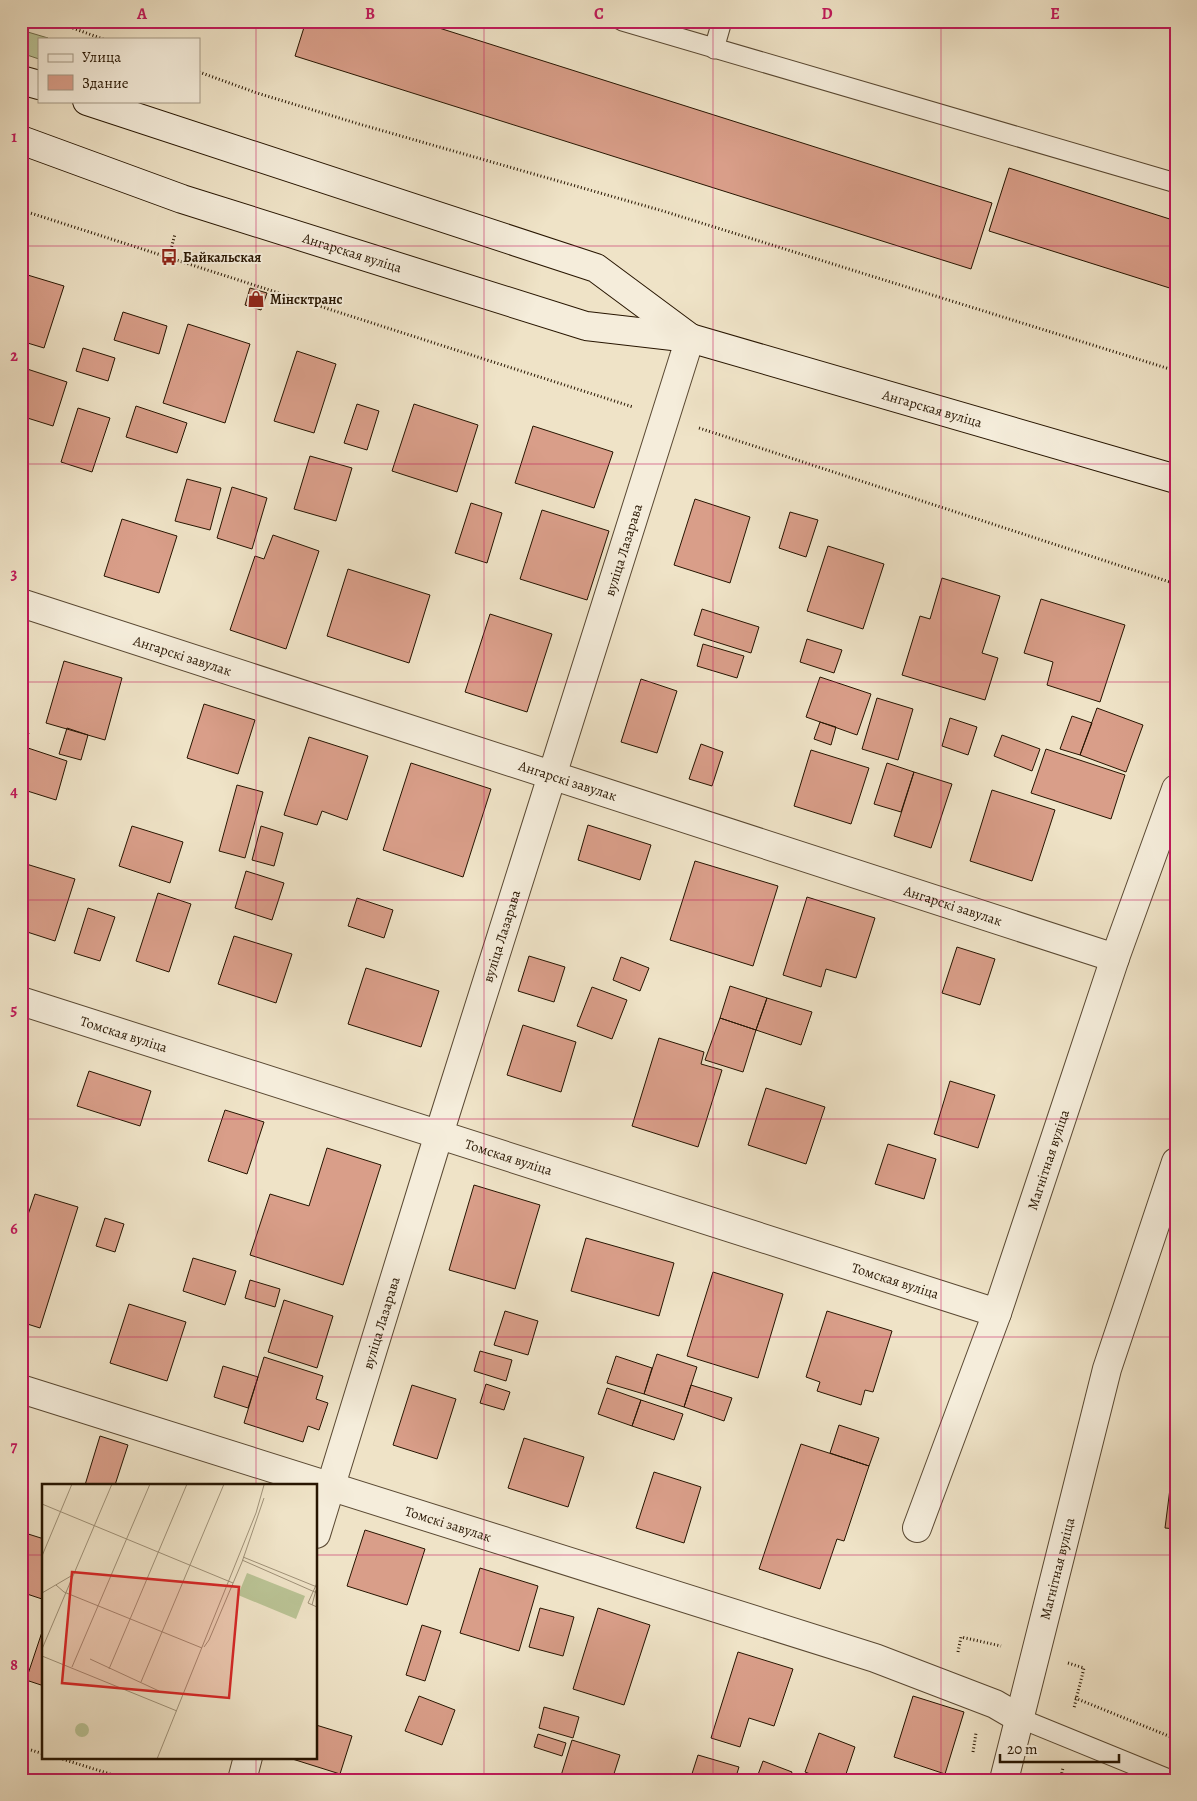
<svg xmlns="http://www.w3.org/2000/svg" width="1197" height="1801" font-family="Alegreya,serif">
<rect width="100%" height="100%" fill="#efe3c7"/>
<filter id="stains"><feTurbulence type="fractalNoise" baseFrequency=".004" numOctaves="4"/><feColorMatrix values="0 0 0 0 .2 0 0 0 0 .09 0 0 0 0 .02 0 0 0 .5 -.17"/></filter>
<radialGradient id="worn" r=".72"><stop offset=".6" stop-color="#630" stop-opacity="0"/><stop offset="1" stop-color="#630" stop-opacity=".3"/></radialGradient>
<path fill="#bac395" stroke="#706c4b" d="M21,30L48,38L39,39V59L21,53Z"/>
<path fill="#d99e89" stroke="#271501" d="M306,21H417L992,203L971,269L295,56Z
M1009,168L1176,221V290L989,231Z
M21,273L64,286L44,348L21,341Z
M250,288L267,293L261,310L245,305Z
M123,312L167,326L159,354L114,340Z
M188,324L250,344L225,423L163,403Z
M83,348L115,358L108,381L76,371Z
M297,351L336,364L314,433L274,421Z
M21,367L67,382L53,426L21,416Z
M357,404L379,411L367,450L344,443Z
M414,404L478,425L457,492L392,471Z
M136,406L187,423L177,453L126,437Z
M78,408L110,418L92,472L61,462Z
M533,426L613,452L594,508L515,483Z
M310,456L352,468L336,521L294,509Z
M187,479L221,488L210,530L175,521Z
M232,487L267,498L252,549L217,538Z
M695,499L750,517L730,583L674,565Z
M471,503L502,513L487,563L455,553Z
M542,510L609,531L587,600L520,579Z
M790,512L818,520L806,557L779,548Z
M122,519L177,536L159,593L104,576Z
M273,535L319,551L286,649L230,630L255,556L264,559Z
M828,546L884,564L863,629L807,611Z
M348,569L430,595L409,663L327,636Z
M942,578L1000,596L982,653L998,658L985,700L902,675L920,616L930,619Z
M1041,599L1125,625L1100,702L1047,685L1053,662L1024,653Z
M702,609L759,627L751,653L694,635Z
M490,614L552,634L527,712L465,692Z
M807,639L842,650L834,673L800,662Z
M703,644L744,656L737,678L697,666Z
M64,661L122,678L105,740L46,723Z
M820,677L871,694L857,735L806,717Z
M641,679L677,691L657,753L621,742Z
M877,698L913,709L898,760L862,749Z
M204,704L255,720L238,774L187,758Z
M1097,708L1143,725L1126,772L1080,755Z
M1072,716L1092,723L1080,755L1060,749Z
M950,718L977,727L968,755L942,746Z
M820,722L836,727L831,745L814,739Z
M67,728L88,735L81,760L59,754Z
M21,730L29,733L21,757Z
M1002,735L1040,749L1032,771L994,756Z
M309,737L368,756L347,820L322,811L317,825L284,815Z
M701,744L723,752L712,786L689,779Z
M25,747L67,761L56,800L21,789V757Z
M1046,749L1125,775L1111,819L1031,793Z
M811,750L869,768L851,824L794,806Z
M411,763L491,789L463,877L383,850Z
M887,763L914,772L901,812L874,804Z
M914,772L952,784L931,848L894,836Z
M237,785L263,792L245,858L219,851Z
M992,790L1055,810L1032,881L970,861Z
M588,825L651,845L640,880L578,860Z
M132,826L183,842L170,883L119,866Z
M261,826L283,833L274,866L252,860Z
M695,861L778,886L753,966L670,940Z
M23,863L75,879L55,941L21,930V870Z
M246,871L284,883L272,920L235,908Z
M158,893L191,904L169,972L136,961Z
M807,897L875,918L856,978L826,969L821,987L783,975Z
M357,898L393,910L384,938L348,926Z
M88,908L115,917L100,961L74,953Z
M234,936L292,954L276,1003L218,984Z
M957,947L995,959L980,1005L942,993Z
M529,956L565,967L554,1002L518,991Z
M621,957L649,968L640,991L613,980Z
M366,968L439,991L421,1047L348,1024Z
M730,986L767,998L756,1030L720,1018Z
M592,987L627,1000L612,1039L577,1026Z
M767,998L812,1012L801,1045L756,1030Z
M720,1018L756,1030L743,1072L705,1060Z
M523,1025L576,1042L561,1092L507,1075Z
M659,1038L704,1052L701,1064L722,1070L698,1147L632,1126Z
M89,1071L151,1091L140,1126L77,1106Z
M950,1081L995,1095L978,1148L934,1134Z
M766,1088L825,1107L806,1164L748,1145Z
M225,1110L264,1122L247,1174L208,1161Z
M888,1144L936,1159L924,1199L875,1184Z
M327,1148L381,1165L343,1285L250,1255L270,1194L309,1206Z
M474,1185L540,1205L515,1289L449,1270Z
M35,1194L78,1207L40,1328L21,1322V1235Z
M105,1218L124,1224L115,1252L96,1246Z
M586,1238L674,1263L659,1316L571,1291Z
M193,1258L236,1271L225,1305L183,1291Z
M713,1272L783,1294L758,1378L687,1356Z
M250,1280L280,1289L275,1307L245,1298Z
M284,1300L333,1316L317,1368L268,1352Z
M129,1304L186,1322L167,1381L110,1363Z
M505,1311L538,1321L528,1355L494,1345Z
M827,1311L892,1331L873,1392L865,1390L861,1405L817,1391L820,1382L806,1377Z
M480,1351L512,1360L506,1381L474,1371Z
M657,1354L697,1367L684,1407L644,1394Z
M616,1356L652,1368L644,1394L607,1383Z
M264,1357L323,1376L316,1399L328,1403L319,1430L308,1426L303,1442L244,1423Z
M223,1366L258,1377L248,1408L214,1397Z
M486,1384L510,1392L504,1410L480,1403Z
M412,1385L456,1399L437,1459L393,1445Z
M691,1385L732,1398L724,1421L684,1407Z
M607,1388L641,1400L632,1426L598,1414Z
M641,1400L683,1414L674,1440L632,1426Z
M839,1425L879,1438L869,1466L830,1453Z
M100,1436L128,1445L115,1485H85Z
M524,1438L584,1457L568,1507L508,1488Z
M1176,1441V1529L1165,1528Z
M801,1444L869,1466L844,1541L837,1539L820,1589L759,1569Z
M654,1472L701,1487L684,1543L636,1528Z
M365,1530L425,1549L407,1605L347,1586Z
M25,1533L44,1539V1595L42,1599L21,1592V1546Z
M480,1568L538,1586L519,1651L460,1633Z
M540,1608L574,1617L563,1656L529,1647Z
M598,1608L650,1625L624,1705L573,1689Z
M422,1625L441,1631L425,1681L406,1675Z
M44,1626V1686L26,1680Z
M738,1652L793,1669L774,1726L749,1718L740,1747L711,1738Z
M419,1696L455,1710L442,1745L405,1731Z
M913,1696L964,1712L945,1774L894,1757Z
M544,1707L579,1717L573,1738L539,1728Z
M316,1725L352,1736L340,1774L286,1757H316Z
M819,1733L855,1747L844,1780H826L805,1772Z
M538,1734L566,1743L562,1756L534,1747Z
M572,1740L620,1755L612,1780L560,1779Z
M698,1755L739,1767L735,1780H690Z
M763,1761L792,1772L789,1780H756Z"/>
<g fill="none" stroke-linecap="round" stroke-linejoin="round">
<g stroke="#594832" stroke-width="21">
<path id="lane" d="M622,21L1176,183
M714,49L722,21
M1019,1718L1171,1780"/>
</g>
<g stroke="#594832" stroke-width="30">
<g id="street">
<path id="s1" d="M21,603L1115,958"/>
<path id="s2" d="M21,1001L997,1313"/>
<path id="s3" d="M21,1389L875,1658L995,1704L1019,1718"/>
<path id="s4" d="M917,1528L997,1313L1115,958L1176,789"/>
<path id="s5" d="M316,1534L439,1134L690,338"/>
<path d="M242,1780L248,1757"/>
<path id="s6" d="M1004,1780L1107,1369L1176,1162"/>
</g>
</g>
<g stroke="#271501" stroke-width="30">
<g id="secondary">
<path d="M21,80L39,85"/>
<path d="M87,101L596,268L689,337"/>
<path id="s7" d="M21,140L182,199L586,326L690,338L1176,479"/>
</g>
</g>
<path stroke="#271501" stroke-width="3" stroke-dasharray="1 2.5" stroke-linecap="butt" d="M53,21L103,39
M199,72L257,93L359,124L663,211L1176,371
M21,210L633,407
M169,257L175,234
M699,428L1176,584
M958,1652L961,1637L1001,1646
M1068,1663L1084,1668L1074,1708
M1075,1698L1176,1739
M21,1747L44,1754
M973,1752L976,1733
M56,1757L129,1780
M1060,1780L1063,1768"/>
<use href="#lane" stroke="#f5eddb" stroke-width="19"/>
<use href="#street" stroke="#f5eddb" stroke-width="28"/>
<use href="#secondary" stroke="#f5eddb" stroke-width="28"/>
</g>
<path fill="none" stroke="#c2185b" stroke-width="1" stroke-opacity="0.55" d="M256,21V1485M484,21V1780M713,21V1780M941,21V1780M21,246H1176M21,464H1176M21,682H1176M21,900H1176M21,1119H1176M21,1337H1176M21,1555H44M316,1555H1176M256,1757V1780"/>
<defs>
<g id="bus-bare" transform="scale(1.35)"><path d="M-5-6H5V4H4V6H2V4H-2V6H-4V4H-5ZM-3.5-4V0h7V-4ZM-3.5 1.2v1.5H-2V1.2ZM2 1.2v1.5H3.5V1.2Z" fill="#8f2418" stroke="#f5eddb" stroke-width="2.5" paint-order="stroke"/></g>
<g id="shop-bare" transform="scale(1.35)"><path d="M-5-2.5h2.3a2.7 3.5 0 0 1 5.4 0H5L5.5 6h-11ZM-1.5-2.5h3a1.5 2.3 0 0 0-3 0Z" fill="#8f2418" stroke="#f5eddb" stroke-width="2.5" paint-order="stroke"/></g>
</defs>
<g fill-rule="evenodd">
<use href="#bus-bare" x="169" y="257"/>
<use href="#shop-bare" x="256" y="299"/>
</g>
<g text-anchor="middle" stroke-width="4" stroke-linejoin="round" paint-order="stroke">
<g font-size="14" fill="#271501" stroke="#f5eddb">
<text dy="5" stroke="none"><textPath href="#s7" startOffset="350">Ангарская вуліца</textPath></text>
<text dy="5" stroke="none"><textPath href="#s7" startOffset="952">Ангарская вуліца</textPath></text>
<text dy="5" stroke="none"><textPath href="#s5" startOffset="1031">вуліца Лазарава</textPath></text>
<text dy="5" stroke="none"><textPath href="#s1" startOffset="170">Ангарскі завулак</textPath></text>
<text dy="5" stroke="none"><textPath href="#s1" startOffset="575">Ангарскі завулак</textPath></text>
<text dy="5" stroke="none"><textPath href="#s1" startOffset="980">Ангарскі завулак</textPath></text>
<text dy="5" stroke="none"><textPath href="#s5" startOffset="626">вуліца Лазарава</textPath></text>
<text dy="5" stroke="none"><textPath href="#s2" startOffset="108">Томская вуліца</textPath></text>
<text dy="5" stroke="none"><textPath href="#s2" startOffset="512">Томская вуліца</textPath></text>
<text dy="5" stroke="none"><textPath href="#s4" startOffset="391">Магнітная вуліца</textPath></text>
<text dy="5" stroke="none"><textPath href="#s2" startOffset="918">Томская вуліца</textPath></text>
<text dy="5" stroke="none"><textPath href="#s5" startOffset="221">вуліца Лазарава</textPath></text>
<text dy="5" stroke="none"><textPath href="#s3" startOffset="448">Томскі завулак</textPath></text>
<text dy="5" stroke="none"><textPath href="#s6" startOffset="218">Магнітная вуліца</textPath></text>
</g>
<g font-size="14" font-weight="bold" fill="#271501" stroke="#f5eddb" text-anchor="start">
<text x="183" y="262">Байкальская</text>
<text x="270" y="304">Мінсктранс</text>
</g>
</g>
<g transform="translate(42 1484)">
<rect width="275" height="275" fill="#efe3c7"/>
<path d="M205,89L263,112L254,135L196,111ZM33 246a7 7 0 1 1 14 0a7 7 0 1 1-14 0Z" fill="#bac395"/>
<path fill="none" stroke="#9f9178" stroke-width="1" d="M0,20L191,99M0,72L30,0M201,73L275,103M200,76L275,109M275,99L266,119L275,123M14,101L22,108L160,164M0,109L29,92M270,121L274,106M162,163L167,156L200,78L222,14M0,165L70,0M0,172L135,227M48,175L117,207M30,183L108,0M67,185L145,0M99,198L182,0M115,275L214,29L222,1"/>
<path fill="#d62828" fill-opacity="0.15" stroke="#d62828" stroke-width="2.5" d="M30,88L197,103L187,214L20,199Z"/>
<rect width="275" height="275" fill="none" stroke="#271501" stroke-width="2.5"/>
</g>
<rect width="1197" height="1801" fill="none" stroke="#efe3c7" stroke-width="55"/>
<rect x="38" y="38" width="162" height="65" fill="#f5eddb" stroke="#a39784"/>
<rect x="48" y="54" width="25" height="8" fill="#f5eddb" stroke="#a39784"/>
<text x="82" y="62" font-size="15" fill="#271501">Улица</text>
<rect x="48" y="75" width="25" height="15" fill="#d99e89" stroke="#a39784"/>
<text x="82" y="88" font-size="15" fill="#271501">Здание</text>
<path d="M1000 1754v8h119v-8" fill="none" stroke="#271501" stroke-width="2.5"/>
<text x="1007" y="1754" font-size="15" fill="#271501" stroke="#f5eddb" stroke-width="4" paint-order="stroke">20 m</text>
<rect x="28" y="28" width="1142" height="1746" fill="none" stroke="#c2185b" stroke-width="2"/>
<g font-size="16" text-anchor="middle" font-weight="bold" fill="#c2185b">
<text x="142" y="19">A</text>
<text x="370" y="19">B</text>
<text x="599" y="19">C</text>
<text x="827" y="19">D</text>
<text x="1055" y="19">E</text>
<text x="14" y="142">1</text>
<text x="14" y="361">2</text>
<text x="14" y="579">3</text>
<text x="14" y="797">4</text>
<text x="14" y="1015">5</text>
<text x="14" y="1234">6</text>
<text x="14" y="1452">7</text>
<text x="14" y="1670">8</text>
</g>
<rect width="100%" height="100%" filter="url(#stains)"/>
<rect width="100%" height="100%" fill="url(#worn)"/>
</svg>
